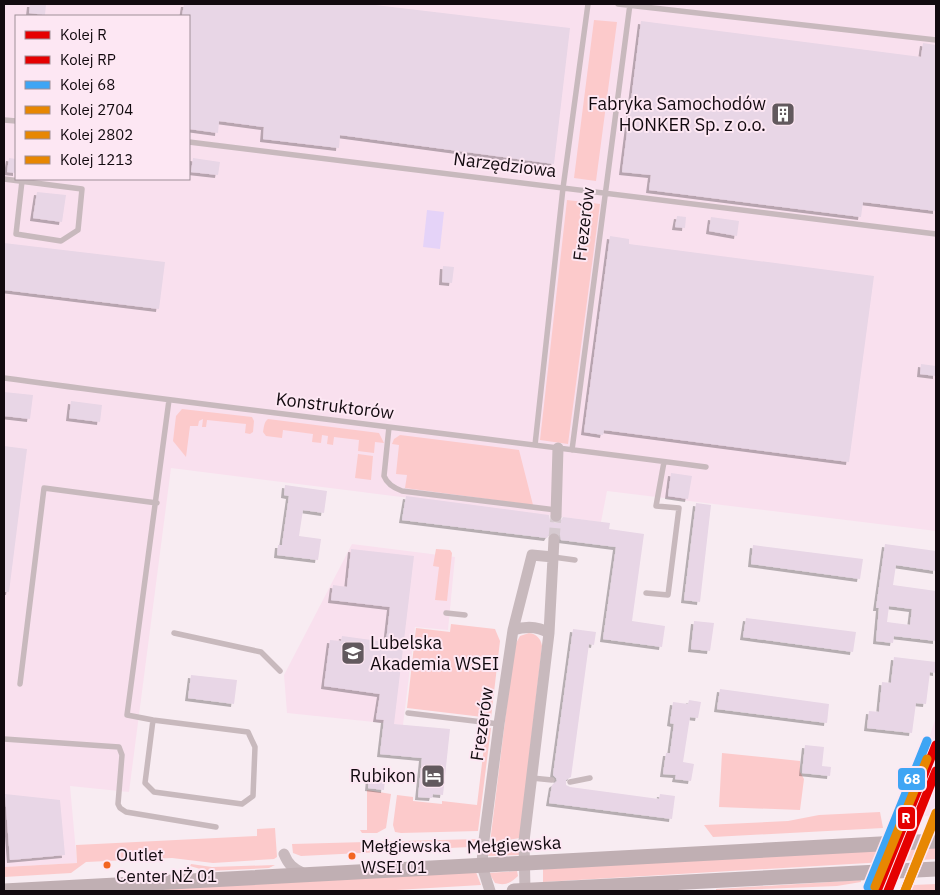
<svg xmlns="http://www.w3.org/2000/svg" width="940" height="895" font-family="'IBM Plex Sans',sans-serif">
<defs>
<filter id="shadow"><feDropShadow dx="-3" dy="3" stdDeviation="0" flood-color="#0004"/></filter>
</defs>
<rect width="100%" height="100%" fill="#f8ecf2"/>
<path fill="#f9e0ee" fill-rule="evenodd" d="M4,4H936V531L607,491L601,522L171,468L129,792L70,786L77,863L4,867ZM16,16H189V179H16Z
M352,544L455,557L448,630L415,627L403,725L287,713L284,675Z
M936,717V815L935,816H903Z"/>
<path fill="#fccacb" d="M594,20L617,22L596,181L574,178Z
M567,200L600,204L568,444L540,440Z
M182,409L252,417L254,421L253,432L250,434L245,433L246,424L207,420L206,427H202L203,419L199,421L198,426H190L186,457L173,441L176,416Z
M268,419L379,433L384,443L375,442L374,453L358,451L359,440L334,437L333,445L327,444L328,436L322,435L321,443L312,442L313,434L283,430L282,438L266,436L263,432C264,427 264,422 268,419Z
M400,435L519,450L533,505L405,488L407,475L396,474L399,445L392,444L394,439Z
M358,454L373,456L371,480L355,478Z
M436,549L450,550L452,553L447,601L435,600L439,567L433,566Z
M451,624L495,629L500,641L491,718L407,708L416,628L450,632Z
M529,633C536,634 541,638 542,646L520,838L490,843L514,647L520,636Z
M480,727L491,728L478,831L401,833L395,832L393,825L397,795L413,797V801L442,804V801L477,805L486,730L480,729Z
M722,753L800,761V772L804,779L800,810L719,807Z
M367,790L391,794L386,828L377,833H362L360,830H367Z
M880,812L883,828L713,837L704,825L788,821L819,815Z
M275,828L277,857L274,859L213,863L172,858L86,862L71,873L4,877V867L77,863L76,845L257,836V829Z
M477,839L470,847L428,849V845L381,847V852L301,856L293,853L292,844Z
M520,845L519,855L488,856L490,849Z
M936,846V859L543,882V869Z
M191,864L212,867L275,865L269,868L207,871L190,866Z
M517,871L518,876C511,883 505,886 495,883L489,873Z
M476,872L481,885L379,891H131Z
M861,880V882L837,886L716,891V889Z
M936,884V891H911L913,885Z"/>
<path fill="#e5d3f8" d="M427,210L444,212L440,249L423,247Z"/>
<path fill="#e8d6e6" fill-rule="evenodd" filter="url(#shadow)" d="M30,4H46L45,15L29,13Z
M184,4H367L570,28L554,164L340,135L339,148L263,139L264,127L219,121L218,133L189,129V16H182Z
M641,21L921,57L923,43L936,45V211L863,202L861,217L649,190L651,175L622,172Z
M9,158L16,159V173L7,172Z
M193,158L220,162L218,175L191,172Z
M37,192L66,195L62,222L33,218Z
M677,216L686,217L685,228L675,227Z
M711,217L739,221L737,236L709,231Z
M610,236L629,239V244L874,276L849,462L604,430L603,435L584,432Z
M4,243L165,262L159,309L4,290Z
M443,266L454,267L452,283L442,282Z
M921,364L936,366V376L920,374Z
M4,392L33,395L30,419L4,416Z
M71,401L102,405L100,422L69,418Z
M4,446L27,449L9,592H4Z
M671,473L692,476L688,499L668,496Z
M285,485L327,491L324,513L303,510L299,536L321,539L318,560L277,555L278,545H282L289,496L284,495Z
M406,496L549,515L550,520L555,523L560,522L563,517L610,523L609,529L644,534L632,621L665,626L662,647L603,639L616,547L561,540L560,535L555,532L550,533L547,538L402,520Z
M696,503L711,505L700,602L684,600Z
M885,544L936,551V571L896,565L893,585L936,591V641L894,636L893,643L876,641L879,608H876ZM889,606L912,609L910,625L887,622Z
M753,545L863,559L860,579L751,564Z
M351,549L414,556L394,724L450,729L443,795L433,794L432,798L418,797L422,758L380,754L384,720L376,719L380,694L324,686L330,640L341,641L342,636L386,642L390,607L331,600L333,585L347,587Z
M746,618L856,632L853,652L743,637Z
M694,621L714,623L710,651L691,649Z
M573,629L596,632L594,645L589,644L571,777L566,780V785L570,787L659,799L660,794L675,796L672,819L549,803L552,785L557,781L556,778L553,775Z
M894,657L936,662V673L930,672L926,704L916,703L912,733L867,728L869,711L879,712L882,682L891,683Z
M191,675L237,680L234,704L188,698Z
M720,689L829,704L827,723L717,709Z
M689,700L701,702L698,718L690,717L683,762L694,764L691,781L675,779L676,775L663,774L666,753H670L674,724L670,723L673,702L688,704Z
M805,745L824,747L822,766L831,767L830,776L802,773Z
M369,777L385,779L384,790L368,788Z
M5,794L60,800L65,855L10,860Z"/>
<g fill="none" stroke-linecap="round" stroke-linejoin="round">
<path stroke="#d6cad0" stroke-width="11" stroke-dasharray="11 5.5" stroke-linecap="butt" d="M554,539L556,516"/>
<path stroke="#c8b9bd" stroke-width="5.5" d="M618,4L936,40
M4,120L16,121
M189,142L936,234
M4,179L82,189L78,230L61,241L16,234L22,181
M4,378C238,410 472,436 706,467
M389,427L384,476C387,484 394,488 402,491L556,510
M535,445L563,188L588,4
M572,450L630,4
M553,557L575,560
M646,593L668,595L679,508L656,506L664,462
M446,613L465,615
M174,633L261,652L280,671
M20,684L44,488L157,503
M408,713L499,724
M153,720L145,783L154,792L242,804L253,796L255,747L248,732L153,720L127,715L169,400
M4,739L119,747L122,755L118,804L120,808L126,812L216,827
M532,778L552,780
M570,782L590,778"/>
<path stroke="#c8b9bd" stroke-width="11" d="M556,516L558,448
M513,630C526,626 538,626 549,633
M284,854C288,864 293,869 303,873
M490,891L482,866L483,848L499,724L513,630L532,555L553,557
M525,891L524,841L549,633L554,539"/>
<path stroke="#c0afb3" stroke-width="15" d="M4,891L936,841
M514,891L936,869"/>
<g stroke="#fde7f3" stroke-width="12">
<path id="rail-1" d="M877,891L936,745"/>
</g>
<g stroke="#fde7f3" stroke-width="12">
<path id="rail-2" d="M888,891L936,771"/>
</g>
<g stroke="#fde7f3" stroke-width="12">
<path id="rail-3" d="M868,887L927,741"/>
</g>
<g stroke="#fde7f3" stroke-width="12">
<path id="rail-4" d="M875,887L927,759"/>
</g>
<g stroke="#fde7f3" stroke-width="12">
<path id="rail-5" d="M905,891L936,816"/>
</g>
<g stroke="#fde7f3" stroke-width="12">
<path id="rail-6" d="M905,891L936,813"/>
</g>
<use href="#rail-1" stroke="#e50000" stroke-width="9"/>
<use href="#rail-2" stroke="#e50000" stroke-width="9"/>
<use href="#rail-3" stroke="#3ea5f4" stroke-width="9"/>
<use href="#rail-4" stroke="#e78702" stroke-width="9"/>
<use href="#rail-5" stroke="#e78702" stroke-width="9"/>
<use href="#rail-6" stroke="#e78702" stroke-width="9"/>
</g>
<defs>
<g id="building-square" transform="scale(1.25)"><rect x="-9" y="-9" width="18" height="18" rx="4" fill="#62595e" stroke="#fde7f3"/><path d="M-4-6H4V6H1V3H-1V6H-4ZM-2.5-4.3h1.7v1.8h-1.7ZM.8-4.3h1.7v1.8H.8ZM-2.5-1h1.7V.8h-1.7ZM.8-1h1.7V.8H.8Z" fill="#fff"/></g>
<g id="university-square" transform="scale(1.25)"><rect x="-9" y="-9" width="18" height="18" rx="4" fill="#62595e" stroke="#fde7f3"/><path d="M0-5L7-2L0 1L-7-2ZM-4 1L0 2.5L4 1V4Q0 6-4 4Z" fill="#fff"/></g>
<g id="hotel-square" transform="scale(1.25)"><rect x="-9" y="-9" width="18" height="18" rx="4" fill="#62595e" stroke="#fde7f3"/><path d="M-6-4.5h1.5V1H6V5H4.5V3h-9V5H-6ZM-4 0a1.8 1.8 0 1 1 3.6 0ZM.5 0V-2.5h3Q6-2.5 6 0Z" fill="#fff"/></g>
</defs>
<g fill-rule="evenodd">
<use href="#building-square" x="783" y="114"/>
<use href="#university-square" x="353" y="653"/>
<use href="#hotel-square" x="433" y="776"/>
</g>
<g fill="#f26522" stroke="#fde7f3" stroke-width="2">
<circle cx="352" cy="856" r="4.5"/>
<circle cx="107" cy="865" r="4.5"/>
</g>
<g text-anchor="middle" stroke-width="4" stroke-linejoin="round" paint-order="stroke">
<g font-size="17" fill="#120a0f" stroke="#fde7f3" text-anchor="start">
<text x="361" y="852">Mełgiewska<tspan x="361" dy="21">WSEI 01</tspan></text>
<text x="116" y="861">Outlet<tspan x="116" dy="21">Center NŻ 01</tspan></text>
</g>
<g font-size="18" fill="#120a0f" stroke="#fde7f3" text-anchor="end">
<text x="766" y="110">Fabryka Samochodów<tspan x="766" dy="21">HONKER Sp. z o.o.</tspan></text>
<text x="370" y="649" text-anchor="start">Lubelska<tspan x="370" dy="21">Akademia WSEI</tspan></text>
<text x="416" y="782">Rubikon</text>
</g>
<g font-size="18" fill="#120a0f" stroke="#fde7f3">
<text transform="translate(505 165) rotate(7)" y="6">Narzędziowa</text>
<text transform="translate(584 224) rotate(-83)" y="6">Frezerów</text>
<text transform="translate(335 406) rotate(7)" y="6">Konstruktorów</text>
<text transform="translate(482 724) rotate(-82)" y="6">Frezerów</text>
<text transform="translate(514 845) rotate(-3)" y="6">Mełgiewska</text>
</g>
</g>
<g stroke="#fde7f3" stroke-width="2">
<rect x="897" y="767" width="29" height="24" rx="5" fill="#3ea5f4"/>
<rect x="897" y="806" width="19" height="24" rx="5" fill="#e50000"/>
</g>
<g font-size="14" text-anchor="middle" font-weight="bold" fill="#fff">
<text x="912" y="784">68</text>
<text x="906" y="823">R</text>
</g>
<rect width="940" height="895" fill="none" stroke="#120a0f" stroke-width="10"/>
<rect x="15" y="15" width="175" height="165" fill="#fde7f3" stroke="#9f8f98"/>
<rect x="25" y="31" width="25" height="8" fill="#e50000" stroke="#9f8f98"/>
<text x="60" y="40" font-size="15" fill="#120a0f">Kolej R</text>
<rect x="25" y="56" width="25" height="8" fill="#e50000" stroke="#9f8f98"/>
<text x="60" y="65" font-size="15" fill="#120a0f">Kolej RP</text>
<rect x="25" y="81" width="25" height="8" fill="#3ea5f4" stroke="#9f8f98"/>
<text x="60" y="90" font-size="15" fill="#120a0f">Kolej 68</text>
<rect x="25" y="106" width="25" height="8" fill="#e78702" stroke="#9f8f98"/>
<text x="60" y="115" font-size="15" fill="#120a0f">Kolej 2704</text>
<rect x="25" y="131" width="25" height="8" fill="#e78702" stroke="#9f8f98"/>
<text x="60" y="140" font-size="15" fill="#120a0f">Kolej 2802</text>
<rect x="25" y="156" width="25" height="8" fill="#e78702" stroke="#9f8f98"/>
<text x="60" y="165" font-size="15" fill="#120a0f">Kolej 1213</text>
</svg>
